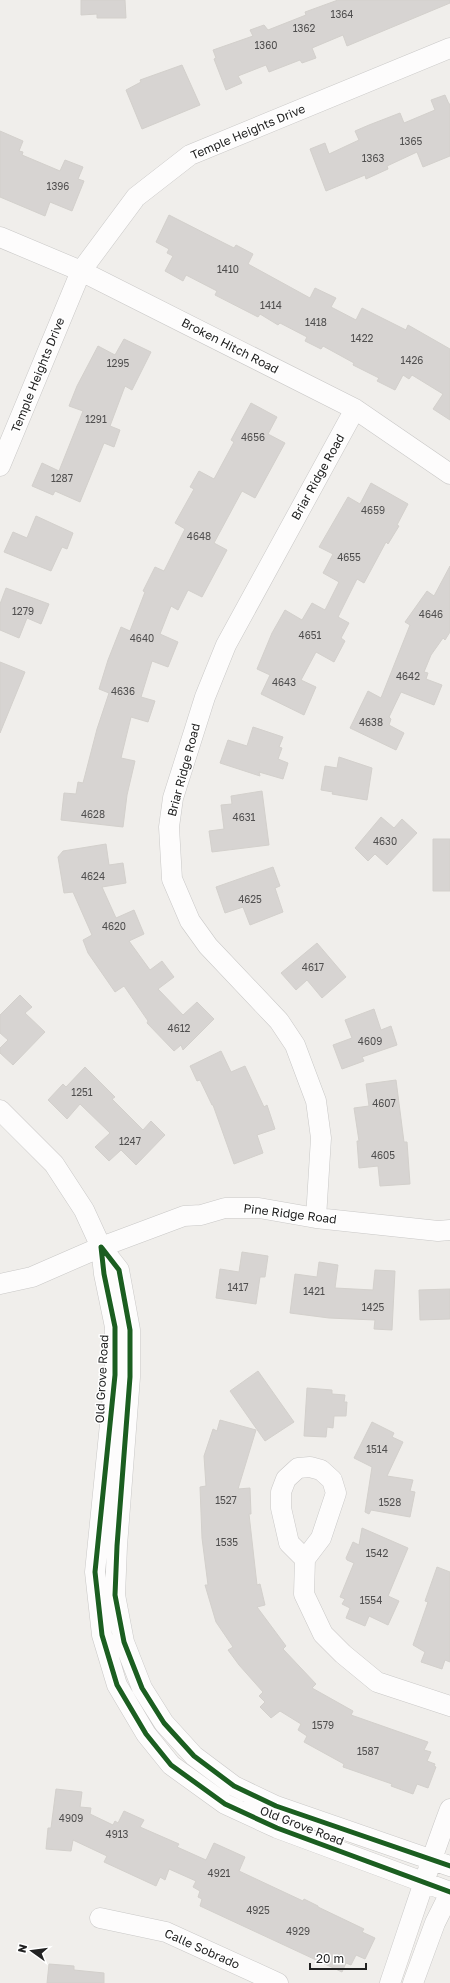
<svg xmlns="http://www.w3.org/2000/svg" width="450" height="1983" font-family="'Golos Text',sans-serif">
<rect width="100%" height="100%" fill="#f0eeeb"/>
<path fill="#d7d4d2" stroke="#d3d0cc" d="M81,0H125L126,18H97V14L81,15Z
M338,0H450V3L347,46L343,35L312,48L316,58L302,63L300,60L269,72L266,65L238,76L242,83L226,90L214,59L216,58L213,50L253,36L250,30L264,25L268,30L306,15L305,12Z
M182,65L200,105L142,129L126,90L141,82L140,80Z
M445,95L449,104H450V156L423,167L417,152L387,166L388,169L366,179L365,175L326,191L310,149L325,143L329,154L359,140L355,131L369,125L400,113L404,123L435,110L431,100Z
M0,131L23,141L19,151L23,152L22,155L60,171L65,160L83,167L78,179L84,181L72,211L50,202L45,216L0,197Z
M169,215L224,243L234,248L236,245L253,254L248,264L310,298L315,288L336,298L331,307L356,320L362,308L406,330L408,325L450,349V420L433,409L443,394L412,375L409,379L403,375L395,390L377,381L379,378L353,365L354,363L323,346L321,349L305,341L307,337L280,323L278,325L260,314L258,317L215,295L217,291L186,275L183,281L165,271L173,256L167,253L169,249L156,242Z
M124,339L151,352L132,390L125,386L110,426L120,430L114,447L104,443L80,502L55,491L53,495L32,486L42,463L59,471L83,411L69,406L77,386L98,346L115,355Z
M251,403L277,417L268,434L285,443L255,498L242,491L214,543L227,550L202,597L188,590L178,610L171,606L160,634L178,642L168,667L152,661L141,697L155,701L148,722L131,717L121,758L135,761L127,795L123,827L61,820L64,793L76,794L78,782L83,783L97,729L109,693L99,689L108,660L121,627L130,631L145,592L143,591L155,567L164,571L185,529L175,523L194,489L190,487L199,471L214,479L234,442L231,440Z
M371,483L408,504L397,525L399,526L388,544L386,542L364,583L357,579L338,617L349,623L341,638L345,641L334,662L316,652L301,680L316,687L304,715L261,694L270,675L257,669L272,633L285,610L302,620L312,603L325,610L339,582L323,573L333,554L319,547L348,497L360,504Z
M36,516L73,533L67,549L62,547L51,571L4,552L13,532L27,538Z
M450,566V632L445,640L443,638L431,655L424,672L428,673L426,679L442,685L434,705L401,692L389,717L391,719L389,725L404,733L396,750L350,728L368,691L381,698L410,625L405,622L427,591L434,596Z
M6,588L49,604L41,624L27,618L19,638L0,630V604Z
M0,662L25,672L0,733Z
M253,727L283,737L279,747L282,748L278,759L288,763L283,779L259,772L260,776L220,763L228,740L247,746Z
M339,757L372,768L367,800L332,794L333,792L321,790L325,766L337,768Z
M262,791L269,845L212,852L209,831L224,829L221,805L232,804L231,796Z
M381,817L394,828L402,819L417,833L387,865L375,854L368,861L355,848Z
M433,839H450V891H433Z
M106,844L109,865L123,863L126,883L102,887L116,918L134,910L144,934L129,941L150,970L162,961L174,977L158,989L183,1015L197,1002L214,1019L183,1050L181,1045L174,1051L147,1023L148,1021L124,986L115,992L88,953L83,940L92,935L73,892L64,893L58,857L63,851Z
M273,867L280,886L275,888L283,912L250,925L243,907L225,913L216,887Z
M317,943L346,977L322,998L307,980L296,990L281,973Z
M20,995L32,1007L25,1013L45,1032L13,1065L0,1053V1048L8,1040L0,1033V1015Z
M374,1009L381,1030L391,1026L397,1045L362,1057L364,1061L342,1069L333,1045L352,1038L345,1020Z
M221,1051L231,1072L245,1066L264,1107L267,1105L275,1129L257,1135L263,1153L234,1164L213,1105H212L200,1080L197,1081L190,1066Z
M85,1067L115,1097L112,1099L143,1130L151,1121L165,1135L136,1165L121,1150L109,1161L95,1147L110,1133L80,1104L67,1119L48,1100L63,1084L66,1087Z
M396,1080L404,1142H407L410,1184L380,1186L378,1166L359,1168L357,1141H359L354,1108L369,1106L366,1084Z
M242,1252L268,1256L265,1277H260L256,1304L216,1298L220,1269L239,1272Z
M319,1262L338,1265L335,1288L373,1290L375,1270L395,1271L392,1330L374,1329L375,1320L329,1318L290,1313L295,1274L317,1277Z
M450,1289V1319L420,1320L419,1290Z
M258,1371L294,1422L265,1441L230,1391Z
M307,1388L332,1390V1394L345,1395L344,1402H347L346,1416H334L333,1428L327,1427L326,1437L304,1436Z
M220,1420L256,1430L238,1489L250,1488L251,1514H249L257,1585L260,1584L265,1605L257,1607L286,1646L283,1649L316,1684L312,1688L353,1711L351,1715L428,1742L424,1750L431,1752L427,1761L435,1764L434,1766L436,1767L428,1788L417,1784L413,1794L391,1786L392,1784L343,1767L344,1764L304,1742L307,1736L298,1730L301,1724L280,1711L271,1718L260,1707L265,1702L259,1696L263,1692L239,1665L228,1650L233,1647L216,1622L205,1585H208L202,1538L200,1487L206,1486L204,1456L213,1429L217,1431Z
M372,1422L394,1433L392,1437L403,1442L387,1476L413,1480L410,1491L415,1492L410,1517L371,1510L369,1514L365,1512L372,1467L354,1458Z
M362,1528L408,1548L388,1596L399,1601L388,1625L369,1616L365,1626L346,1618L350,1608L342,1604L345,1599L340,1597L354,1563L347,1560L346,1558L353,1542L359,1545Z
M437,1567L450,1572V1662L445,1660L442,1669L421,1662L425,1652L413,1645L428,1602L425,1601Z
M56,1789L82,1792L80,1807L91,1808L90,1814L113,1825L115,1821L118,1823L124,1811L144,1820L140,1827L179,1844L177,1847L206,1860L214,1843L245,1857L239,1871L303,1901L304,1899L318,1906V1907L364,1929L362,1932L375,1938L365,1959L356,1955L351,1965L346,1963L342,1972L200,1906L202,1899L198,1897L200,1891L193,1887L196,1881L169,1869L165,1880L160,1877L156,1886L104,1862L107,1856L73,1840L71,1851L46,1849L48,1828H51Z
M49,1964L74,1966V1970L104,1973V1983H47Z"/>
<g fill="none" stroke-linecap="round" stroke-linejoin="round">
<g stroke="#c9c8c7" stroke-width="21">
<path id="minor" d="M0,237L81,271L355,409L450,474
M0,466L81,271L136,197L190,155L450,48
M0,1110L54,1164L84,1210L101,1247L119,1270L130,1330V1377L117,1546L115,1595L124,1642L142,1688L164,1723L194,1756L234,1786L276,1806L450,1866
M316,1218L321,1138L316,1101L295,1045L279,1021L208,946L190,921L172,879L169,827L173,798L205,697L226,645L355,409
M101,1247L104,1274L115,1327V1375L95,1572L102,1635L117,1685L146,1734L171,1765L225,1804L277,1828L450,1892
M0,1284L32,1277L101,1247L184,1216L201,1215L225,1208H259L316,1218L438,1231L450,1230
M305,1559L289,1543L281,1508V1492L286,1479L298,1468L310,1467L321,1470L332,1480L336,1493L321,1538L305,1559L304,1594L323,1634L343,1654L377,1682L450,1706
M100,1918L166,1932L278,1983
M390,1983C410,1925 428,1867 450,1809
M413,1983L435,1923L450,1893"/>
</g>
<use href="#minor" stroke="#fdfcfc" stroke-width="20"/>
<g stroke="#fff" stroke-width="8">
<path id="cycleway" d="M101,1247L104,1274L115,1327V1375L95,1572L102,1635L117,1685L146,1734L171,1765L225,1804L277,1828L450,1892
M102,1248L119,1270L130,1330V1377L117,1546L115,1595L124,1642L142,1688L164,1723L194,1756L234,1786L276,1806L450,1866"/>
</g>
<use href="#cycleway" stroke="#1b5e20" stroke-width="5"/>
</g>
<g text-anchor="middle" stroke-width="3" stroke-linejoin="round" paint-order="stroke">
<g font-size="10" fill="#4f4e4e">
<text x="342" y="18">1364</text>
<text x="304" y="32">1362</text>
<text x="266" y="49">1360</text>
<text x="411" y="145">1365</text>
<text x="373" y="162">1363</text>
<text x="58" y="190">1396</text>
<text x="228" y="273">1410</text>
<text x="271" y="309">1414</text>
<text x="316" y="326">1418</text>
<text x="362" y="342">1422</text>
<text x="412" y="364">1426</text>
<text x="118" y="367">1295</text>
<text x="96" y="423">1291</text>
<text x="253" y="441">4656</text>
<text x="62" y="482">1287</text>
<text x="373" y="514">4659</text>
<text x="199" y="540">4648</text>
<text x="349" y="561">4655</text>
<text x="23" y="615">1279</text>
<text x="431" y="618">4646</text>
<text x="310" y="639">4651</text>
<text x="142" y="642">4640</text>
<text x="408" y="680">4642</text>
<text x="284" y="686">4643</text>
<text x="123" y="695">4636</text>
<text x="371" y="726">4638</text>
<text x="93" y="818">4628</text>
<text x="244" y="821">4631</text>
<text x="385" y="845">4630</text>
<text x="93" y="880">4624</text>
<text x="250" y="903">4625</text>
<text x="114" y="930">4620</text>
<text x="313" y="971">4617</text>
<text x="179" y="1032">4612</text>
<text x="370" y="1045">4609</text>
<text x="82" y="1096">1251</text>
<text x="384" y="1107">4607</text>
<text x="130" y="1145">1247</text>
<text x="383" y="1159">4605</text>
<text x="238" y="1291">1417</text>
<text x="314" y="1295">1421</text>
<text x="373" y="1311">1425</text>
<text x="377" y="1453">1514</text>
<text x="226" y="1504">1527</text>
<text x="390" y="1506">1528</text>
<text x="227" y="1546">1535</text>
<text x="377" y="1557">1542</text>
<text x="371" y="1604">1554</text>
<text x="323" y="1729">1579</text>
<text x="368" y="1755">1587</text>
<text x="71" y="1822">4909</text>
<text x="117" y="1838">4913</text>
<text x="219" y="1877">4921</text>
<text x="258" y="1914">4925</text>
<text x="298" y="1935">4929</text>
</g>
<g font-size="12" fill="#222" stroke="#fff">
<text transform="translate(248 132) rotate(-23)" y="4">Temple Heights Drive</text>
<text transform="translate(230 346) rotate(27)" y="4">Broken Hitch Road</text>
<text transform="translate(38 375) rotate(-68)" y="4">Temple Heights Drive</text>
<text transform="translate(318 477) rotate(-61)" y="4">Briar Ridge Road</text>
<text transform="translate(184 770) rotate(-75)" y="4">Briar Ridge Road</text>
<text transform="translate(290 1214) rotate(7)" y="4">Pine Ridge Road</text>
<text transform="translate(102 1379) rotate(-87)" y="4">Old Grove Road</text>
<text transform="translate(302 1826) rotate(21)" y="4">Old Grove Road</text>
<text transform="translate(202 1949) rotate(24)" y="4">Calle Sobrado</text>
</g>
</g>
<g transform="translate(32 1951) rotate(284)" stroke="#ffffff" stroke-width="3" paint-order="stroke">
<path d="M0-3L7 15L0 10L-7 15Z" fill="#222222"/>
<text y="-6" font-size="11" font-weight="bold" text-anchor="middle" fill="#222222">N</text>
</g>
<path d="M310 1963v6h56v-6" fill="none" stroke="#222222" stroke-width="2"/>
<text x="316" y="1963" font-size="12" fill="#222222" stroke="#ffffff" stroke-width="3" paint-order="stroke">20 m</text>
</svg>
